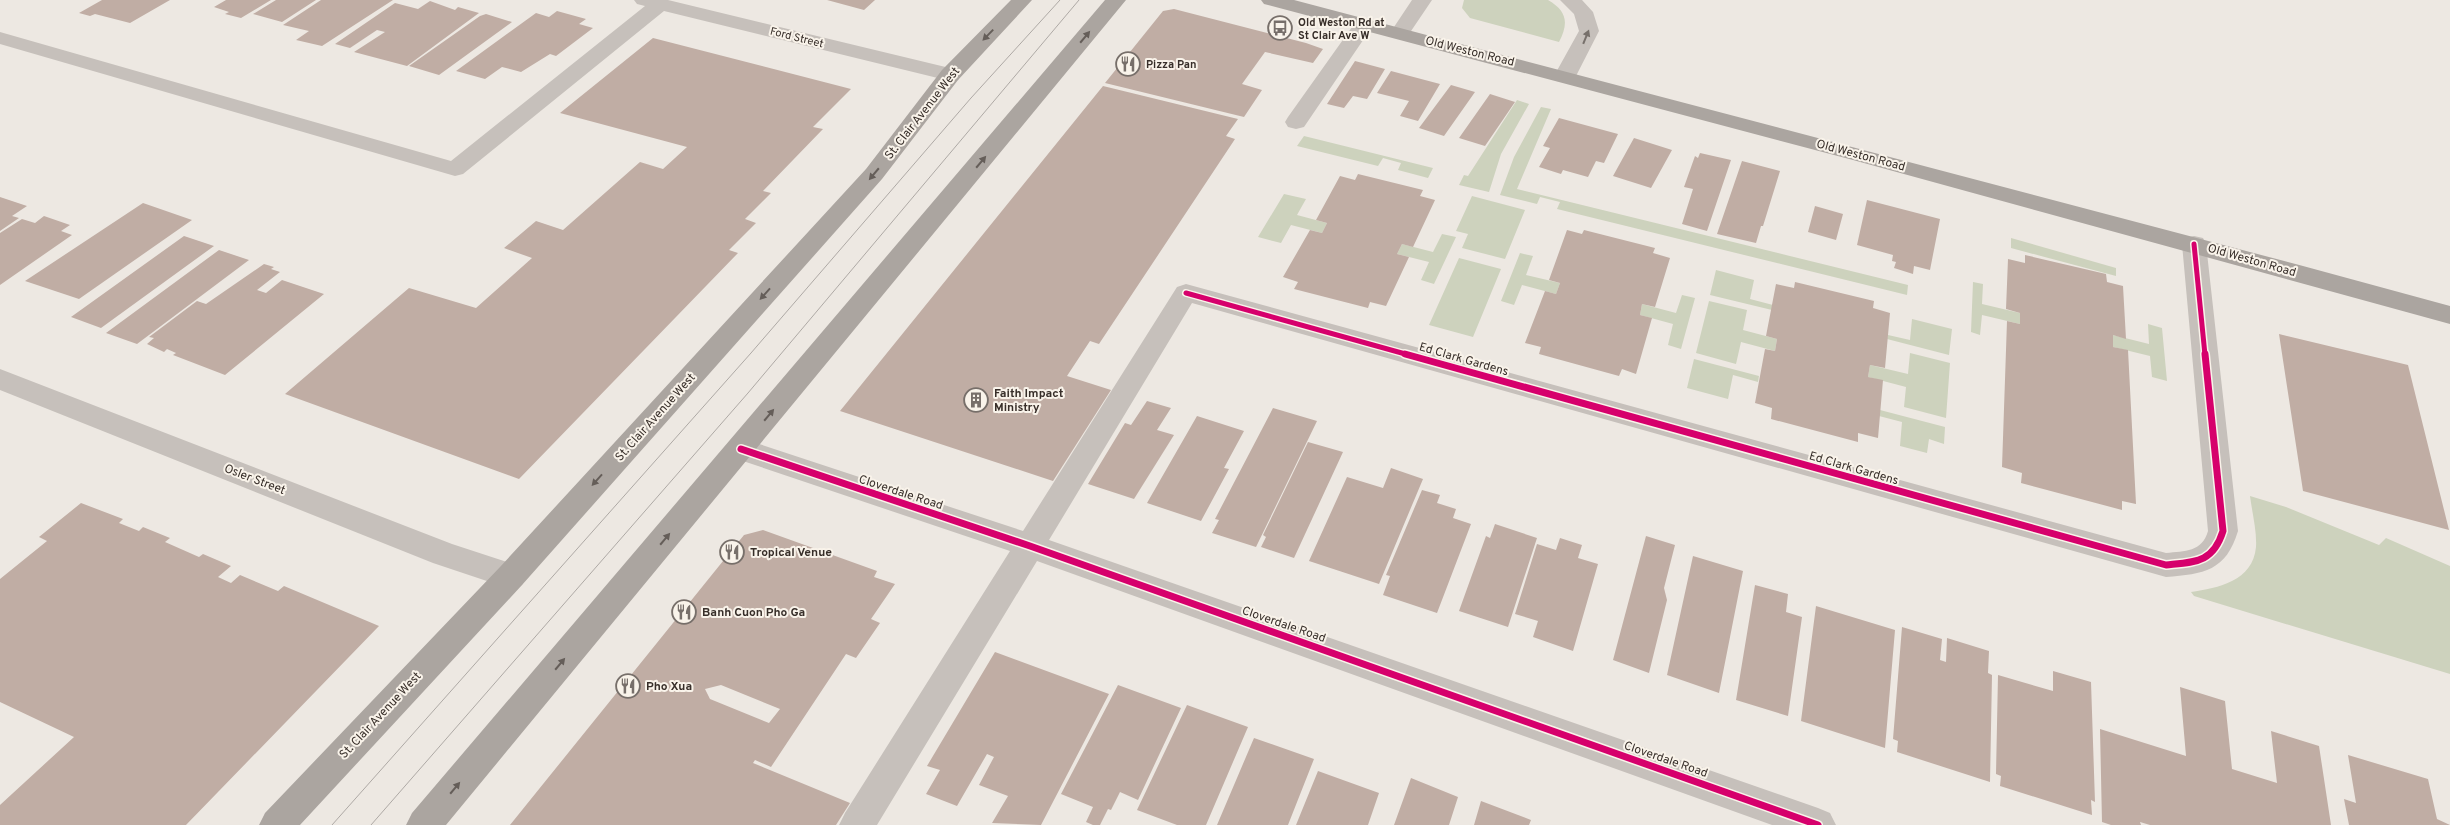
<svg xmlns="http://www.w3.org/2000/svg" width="2450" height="825" font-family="Overpass,sans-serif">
<rect width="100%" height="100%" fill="#ede8e2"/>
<path fill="#cdd2bd" d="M1464,0H1548C1567,11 1569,23 1559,42L1470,18L1462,8Z
M1517,100L1529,104L1501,154L1489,192L1459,185L1464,175L1468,176Z
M1541,107L1551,109L1517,189L1908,285L1907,295L1557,209L1560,202L1540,197L1537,204L1500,195L1514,157Z
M1304,136L1433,168L1428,178L1398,170L1401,163L1383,158L1378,166L1297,146Z
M1284,194L1306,199L1297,215L1327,223L1322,233L1291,225L1281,243L1258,237Z
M1472,196L1525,210L1505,259L1462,248L1468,234L1456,231Z
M1442,234L1456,237L1434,284L1421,280L1429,262L1397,254L1402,244L1433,252Z
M2011,238L2116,268V276L2011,248Z
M1520,253L1533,256L1526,275L1560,283L1556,294L1522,285L1514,305L1501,301Z
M1459,258L1501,269L1473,337L1429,325Z
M1716,270L1754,280L1750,299L1773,305L1772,310L1710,295Z
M1973,282L1983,284L1982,304L2020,313V324L1982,315L1980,335L1971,332Z
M1682,295L1695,298L1681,349L1668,345L1673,324L1640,315L1642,304L1676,313Z
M1709,301L1747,310L1743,330L1777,339L1775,351L1741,342L1736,364L1696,353Z
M1912,319L1952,329L1949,355L1887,339L1888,335L1910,340Z
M2148,324L2162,328L2167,381L2152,377L2150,356L2113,347V335L2149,344Z
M1910,353L1950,363L1946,418L1904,407L1906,387L1868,377L1870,365L1908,374Z
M1694,359L1759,376L1758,382L1733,375L1728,399L1687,388Z
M1880,410L1945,427L1944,444L1929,439L1927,453L1900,446L1902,422L1879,416Z
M2250,496L2286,507L2379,545L2386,538L2450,566V674L2194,596L2191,592C2218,588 2253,581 2256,547C2257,531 2252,512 2250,496Z"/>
<path fill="#c0ada4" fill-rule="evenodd" d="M102,0H170L130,23L95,14L90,16L79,13Z
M226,0H271L241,18L225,14L229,12L214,7Z
M276,0H316L282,22L253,14Z
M321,0H393L322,46L296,40L309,31L283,25Z
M827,0H875L864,10Z
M430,1L455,10L458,7L479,13L407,66L354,52L385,32L377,30L350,48L335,44L395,3L418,9Z
M1174,9L1306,43L1323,49L1313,63L1265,52L1242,84L1262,90L1244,117L1105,83L1163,11Z
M557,11L586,19L579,24L593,28L556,56L550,54L521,72L502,67L485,79L456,71L536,13L549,17Z
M486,14L512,22L439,75L409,66L480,16Z
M653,38L851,89L813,127L823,129L763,191L771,193L745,219L756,223L729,250L738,253L519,479L285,394L409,288L476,308L532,258L504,248L536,221L563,230L640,162L663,169L687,147L560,113Z
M1355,61L1385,69L1367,99L1353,96L1344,108L1327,104Z
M1391,71L1440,84L1418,121L1400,116L1409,101L1377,93Z
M1451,85L1475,92L1444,136L1419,128Z
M1103,86L1238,119L1226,136L1235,139L1099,344L1090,341L1067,376L1111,390L1053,481L840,411Z
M1490,94L1515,102L1485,146L1459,138Z
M1559,118L1618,134L1604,163L1596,161L1588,177L1563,170L1561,174L1539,167L1550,148L1543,146Z
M1634,138L1672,150L1651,188L1613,176Z
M1700,153L1731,160L1707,231L1682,224L1693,189L1684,187L1695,156L1698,158Z
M1742,161L1780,171L1763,226H1761L1756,243L1717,234Z
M1358,174L1423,190L1420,196L1435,200L1413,247L1402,244L1397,254L1409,257L1386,306L1370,302L1368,308L1294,289L1298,282L1283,277L1310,230L1322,233L1327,223L1316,220L1340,176L1355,180Z
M0,197L27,206L12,216L19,218L0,231Z
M1867,200L1940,219L1930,270L1914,266L1913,274L1894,268L1896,262L1892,261L1893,255L1857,245Z
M143,203L192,220L79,299L25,281Z
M1815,206L1843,214L1836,240L1808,232Z
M44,216L70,225L61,231L72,235L0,285V233L22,219L35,223Z
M1567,230L1582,234L1584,230L1655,248L1653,253L1670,258L1655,307L1642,304L1640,315L1652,318L1636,374L1622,369L1619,376L1539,354L1541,347L1525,343L1545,291L1556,294L1560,283L1549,280Z
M184,236L214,246L101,328L71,317Z
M219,250L249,260L137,344L106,333Z
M2025,255L2106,274L2107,282L2123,286L2126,339L2113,335V347L2128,350L2136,504L2122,501V510L2021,483L2022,473L2002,467L2007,321L2020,324V313L2006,309L2008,259L2025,263Z
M264,264L274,267L271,269L280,272L257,290L266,293L282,280L324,294L225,375L173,355L176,353L167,349L164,352L147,344L154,338L149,337L197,301L206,304Z
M1795,282L1874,301L1873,308L1890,313L1885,368L1870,365L1868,377L1883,380L1878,438L1858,433V442L1771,419L1772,408L1755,403L1765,349L1775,351L1777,339L1766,336L1776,284L1794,288Z
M2279,334L2408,365L2449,530L2303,491Z
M1147,401L1171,408L1157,430L1174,435L1134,499L1088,484L1125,423L1131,425Z
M1273,408L1317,421L1256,547L1212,533L1219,520L1215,519Z
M1197,416L1244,431L1224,468L1229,469L1201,521L1147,503Z
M1308,442L1343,452L1294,558L1261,547L1266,537L1263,535Z
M1391,468L1423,479L1379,584L1309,561L1347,477L1383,488Z
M1422,490L1440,495L1437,503L1456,509L1453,518L1471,524L1437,613L1383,595L1390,576L1386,575Z
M81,503L123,519L119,523L139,531L143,527L170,538L165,542L199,557L203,554L231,566L218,577L231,583L240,575L278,591L284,586L379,626L186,825H0V805L74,737L0,702V579L47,541L39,537Z
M1495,524L1537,538L1508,627L1459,611L1486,536L1490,538Z
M763,530L877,571L874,577L895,584L871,619L880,623L856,658L846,654L771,767L755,760L753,763L850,803L836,825H510L744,535ZM721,685L780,709L769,723L710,699L705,689Z
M1646,536L1675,545L1664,588L1667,600L1649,673L1613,660Z
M1560,538L1582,545L1578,558L1598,564L1573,651L1533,637L1538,621L1515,614L1537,544L1556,550Z
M1693,556L1743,571L1719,693L1667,675Z
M1755,585L1788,594L1786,612L1802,617L1788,716L1736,700Z
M1816,606L1895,630L1885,748L1801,721Z
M1902,627L1942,639L1940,660L1946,662L1947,638L1989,651L1988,673L1992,675L1990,782L1897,752L1898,741L1893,739Z
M995,652L1109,694L1041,825L992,823L1008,796L979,785L994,757L987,754L957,806L926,794L940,770L927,766Z
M2053,671L2091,682L2095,802L2091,800L2092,815L2000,786L2001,776L1996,774L1998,675L2053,691Z
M1118,685L1181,708L1138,800L1120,792L1111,810L1108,809L1100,825H1093L1086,822L1093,807L1061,794Z
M2180,687L2225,701L2232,769L2277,783L2271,731L2319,746L2331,825H2150L2140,822L2141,825H2111L2102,822L2100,729L2186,756Z
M1187,705L1248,727L1206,825H1177L1137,810Z
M1254,738L1314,759L1288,825H1217Z
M2348,755L2428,779L2437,819L2450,825H2349L2344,799L2356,803Z
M1318,771L1379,793L1368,825H1296Z
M1411,778L1458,797L1449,825H1394Z
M1481,801L1531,820L1529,825H1474Z"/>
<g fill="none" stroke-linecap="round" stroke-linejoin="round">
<path fill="#c6c0bb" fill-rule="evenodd" d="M634,0H668L958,70L961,75L958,80L950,81L664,11L463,174L455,176L0,44V32L451,161L645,6L637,4Z
M1412,0H1432L1407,37L1400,39L1393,37L1390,33Z
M1560,0H1582L1593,12L1599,31L1576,76L1573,81L1565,82L1557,81L1554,76L1579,31L1574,14Z
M1364,18L1371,20L1374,24L1304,127L1296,129L1288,127L1285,122L1288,117L1357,20Z
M2194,236L2203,238L2206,244L2238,531C2226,571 2204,574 2166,577L1192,303L1049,540L1818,808L1830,813L1836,825H1772L1037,561L877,825H839L845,813L1010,551L731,457L727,449L731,441L741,438L1023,531L1177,287L1186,284L2166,553C2185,551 2202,552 2208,531L2182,244L2185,238Z
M0,369L452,544L522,567L526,576L522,585L511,589L433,563L0,390Z"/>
<path fill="#aba5a0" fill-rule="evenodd" d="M1011,0H1032L958,80L882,179L522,585L300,825H259L265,813L500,567L866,169L942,70Z
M1105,0H1126L446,825H406L412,813Z
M1261,0H1294L2303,266L2450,306V324L1853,160L1264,4Z"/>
<path stroke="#aea9a5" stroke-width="1" d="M332,825L751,353L971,98L1060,0
M371,825L748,393L1079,0"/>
<g stroke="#f9f3ea" stroke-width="8">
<path id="cycleway-far1" d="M2194,244L2205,355
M1186,293L1409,355"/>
</g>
<g stroke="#f9f3ea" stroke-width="10">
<path id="cycleway" d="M1405,354L2166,565C2195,562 2213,563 2223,531L2205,354
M741,449L1030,546L1818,825"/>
</g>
<use href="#cycleway-far1" stroke="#d6006c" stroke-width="5"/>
<use href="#cycleway" stroke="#d6006c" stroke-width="7"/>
</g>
<defs><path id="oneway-solid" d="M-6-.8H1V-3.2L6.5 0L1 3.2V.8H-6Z" transform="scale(1.25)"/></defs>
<g fill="#655e59">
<use href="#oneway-solid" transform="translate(988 35) rotate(134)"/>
<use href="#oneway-solid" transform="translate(1085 37) rotate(-50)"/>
<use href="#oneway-solid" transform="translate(981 162) rotate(-50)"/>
<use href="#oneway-solid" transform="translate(874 174) rotate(130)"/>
<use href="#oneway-solid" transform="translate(765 294) rotate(132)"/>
<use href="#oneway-solid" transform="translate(769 415) rotate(-50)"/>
<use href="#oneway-solid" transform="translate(597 480) rotate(132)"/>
<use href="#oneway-solid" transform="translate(665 539) rotate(-50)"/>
<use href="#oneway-solid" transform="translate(560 664) rotate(-50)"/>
<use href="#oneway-solid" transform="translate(455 788) rotate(-50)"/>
</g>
<use fill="#77706b" href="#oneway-solid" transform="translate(1586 37) rotate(-68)"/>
<defs>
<g id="bus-ring" transform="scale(1.25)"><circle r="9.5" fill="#f9f3ea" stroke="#776f6a" stroke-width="1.5"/><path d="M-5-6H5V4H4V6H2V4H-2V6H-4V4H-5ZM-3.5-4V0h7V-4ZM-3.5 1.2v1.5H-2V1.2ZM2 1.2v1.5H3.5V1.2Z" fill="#776f6a"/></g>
<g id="restaurant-ring" transform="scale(1.25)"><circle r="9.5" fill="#f9f3ea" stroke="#776f6a" stroke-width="1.5"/><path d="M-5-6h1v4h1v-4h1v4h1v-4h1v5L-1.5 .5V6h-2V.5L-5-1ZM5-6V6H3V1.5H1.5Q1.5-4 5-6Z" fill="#776f6a"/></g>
<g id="building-ring" transform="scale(1.25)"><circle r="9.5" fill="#f9f3ea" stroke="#776f6a" stroke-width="1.5"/><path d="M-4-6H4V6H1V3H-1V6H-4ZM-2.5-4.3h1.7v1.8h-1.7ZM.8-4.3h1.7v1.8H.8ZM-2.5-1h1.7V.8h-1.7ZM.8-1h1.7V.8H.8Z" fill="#776f6a"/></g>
</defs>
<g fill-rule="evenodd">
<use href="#bus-ring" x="1280" y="28"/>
<use href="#restaurant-ring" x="1128" y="64"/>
<use href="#building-ring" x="976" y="400"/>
<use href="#restaurant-ring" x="732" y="552"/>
<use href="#restaurant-ring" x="684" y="612"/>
<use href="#restaurant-ring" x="628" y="686"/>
</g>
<g text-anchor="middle" stroke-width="4" stroke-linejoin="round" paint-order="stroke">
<g font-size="11" font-weight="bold" fill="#372e29" stroke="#f9f3ea" text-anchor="start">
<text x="1298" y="26">Old Weston Rd at<tspan x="1298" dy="13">St Clair Ave W</tspan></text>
<text x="1146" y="68">Pizza Pan</text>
</g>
<g font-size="11" fill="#372e29" stroke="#f9f3ea">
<text transform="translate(797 37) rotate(14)" y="4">Ford Street</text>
</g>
<g font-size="12" fill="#372e29" stroke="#f9f3ea">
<text transform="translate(1470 51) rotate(14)" y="4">Old Weston Road</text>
<text transform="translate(922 113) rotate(-52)" y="4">St. Clair Avenue West</text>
<text transform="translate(1861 155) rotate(15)" y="4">Old Weston Road</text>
<text transform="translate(2252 260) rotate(16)" y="4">Old Weston Road</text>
<text transform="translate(1464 359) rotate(16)" y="4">Ed Clark Gardens</text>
<text transform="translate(655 417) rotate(-48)" y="4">St. Clair Avenue West</text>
<text transform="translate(1854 468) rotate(16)" y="4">Ed Clark Gardens</text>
<text transform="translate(255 479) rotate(21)" y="4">Osler Street</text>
<text transform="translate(901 492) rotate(18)" y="4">Cloverdale Road</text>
<text transform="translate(1284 624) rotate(19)" y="4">Cloverdale Road</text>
<text transform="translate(380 715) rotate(-47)" y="4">St. Clair Avenue West</text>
<text transform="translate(1666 759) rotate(19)" y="4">Cloverdale Road</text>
</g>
<g font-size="12" font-weight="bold" fill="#372e29" stroke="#f9f3ea" text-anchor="start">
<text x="994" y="397">Faith Impact<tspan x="994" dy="14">Ministry</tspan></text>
<text x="750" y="556">Tropical Venue</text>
<text x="702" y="616">Banh Cuon Pho Ga</text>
<text x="646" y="690">Pho Xua</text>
</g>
</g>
</svg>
